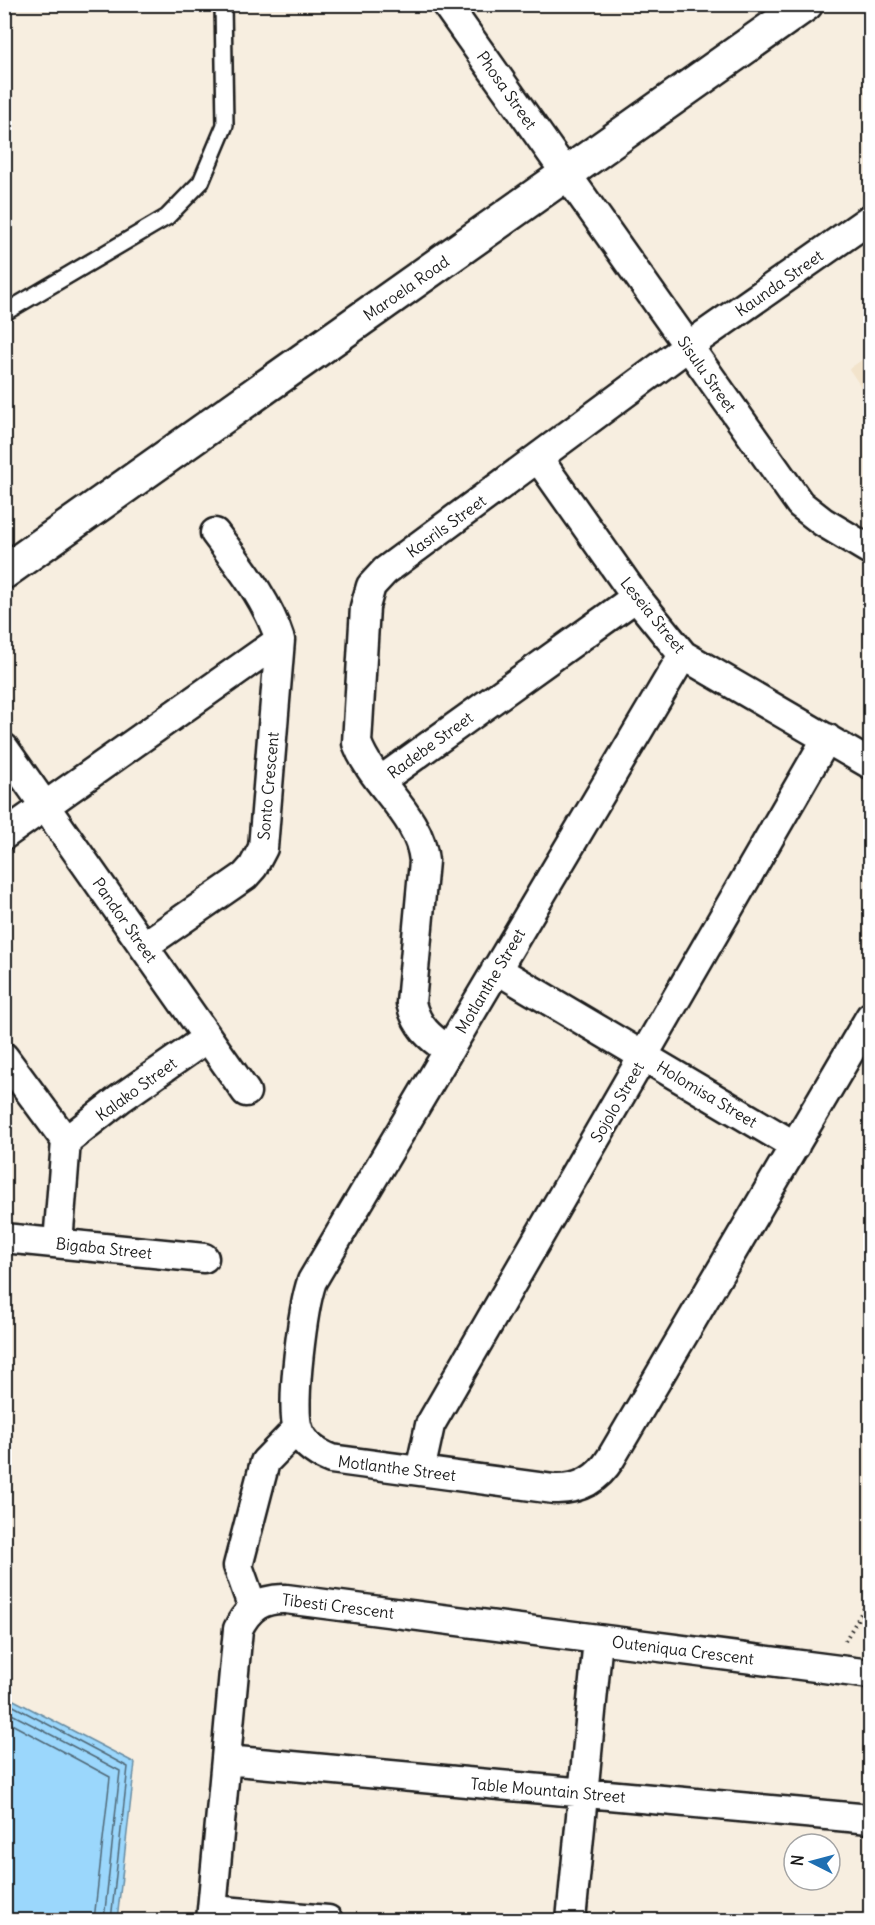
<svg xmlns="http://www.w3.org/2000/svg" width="875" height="1925" font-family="Delius,sans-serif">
<rect width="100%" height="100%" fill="#f7eee0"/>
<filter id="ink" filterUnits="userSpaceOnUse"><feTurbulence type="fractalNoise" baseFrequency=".0167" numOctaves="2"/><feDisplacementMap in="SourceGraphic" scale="12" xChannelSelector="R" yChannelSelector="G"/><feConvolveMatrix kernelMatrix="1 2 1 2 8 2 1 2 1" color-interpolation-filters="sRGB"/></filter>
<g filter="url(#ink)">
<path fill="#f2e3cb" d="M870,354V400L849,369Z"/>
<path fill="#9bd7fc" stroke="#688ca2" stroke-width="1.5" d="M4,1695L135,1763L117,1920H5Z"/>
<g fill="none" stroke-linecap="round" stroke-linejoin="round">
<path stroke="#4f6776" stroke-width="1.5" d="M4,1701L128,1767L111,1920
M4,1710L120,1771L104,1920
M4,1720L110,1777L94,1920"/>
<g stroke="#1c1c1c" stroke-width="20">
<path id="lane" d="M4,313L167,217L201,182L225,125L223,4"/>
</g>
<g stroke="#1c1c1c" stroke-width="33">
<path id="street" d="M446,4L800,504L823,522L870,550
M538,458L636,597L683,655L870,764
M683,655L312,1281C303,1306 290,1406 298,1429C303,1444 316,1453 331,1459L554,1489C580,1490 598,1479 611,1458L870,1017
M4,748L246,1092
M380,781L636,597
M4,835L280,640
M144,946L245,876L253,867L263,848L280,640C267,599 241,568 215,533
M496,969L795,1146
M448,1050C429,1037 417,1027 411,1003L424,861C420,814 373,786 357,743L365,607L371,586L385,571L687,347L870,219
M4,1057L66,1141L58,1243
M66,1141L121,1098L207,1038
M4,1238L204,1258
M420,1471L430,1425L827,738
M253,1608L238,1566L265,1462L298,1428
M226,1760L870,1819
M212,1910L328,1920
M211,1920L238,1629C248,1608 262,1598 286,1599L598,1639
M571,1920L598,1639L870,1674"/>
</g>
<g stroke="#1c1c1c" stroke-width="38">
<path id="secondary" d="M4,572L806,4"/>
</g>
<path stroke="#1c1c1c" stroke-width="4" stroke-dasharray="1.5 4.5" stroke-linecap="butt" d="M845,1641L870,1598"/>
<use href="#lane" stroke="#fff" stroke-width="15"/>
<use href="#street" stroke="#fff" stroke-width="28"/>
<use href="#secondary" stroke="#fff" stroke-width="33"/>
</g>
</g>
<g text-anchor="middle" stroke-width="5" stroke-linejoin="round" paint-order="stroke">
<g font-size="16" fill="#1c1c1c" stroke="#fff">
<text transform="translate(507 90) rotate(55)" y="6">Phosa Street</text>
<text transform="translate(779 283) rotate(-35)" y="6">Kaunda Street</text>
<text transform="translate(406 288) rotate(-35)" y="6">Maroela Road</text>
<text transform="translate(707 374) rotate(55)" y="6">Sisulu Street</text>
<text transform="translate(446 526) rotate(-36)" y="6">Kasrils Street</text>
<text transform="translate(653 615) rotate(51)" y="6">Leseia Street</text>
<text transform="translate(430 745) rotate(-36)" y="6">Radebe Street</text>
<text transform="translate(268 786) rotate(-85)" y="6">Sonto Crescent</text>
<text transform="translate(125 920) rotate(55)" y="6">Pandor Street</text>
<text transform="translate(490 981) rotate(-59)" y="6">Motlanthe Street</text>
<text transform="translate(136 1089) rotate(-36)" y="6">Kalako Street</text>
<text transform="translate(707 1094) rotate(31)" y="6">Holomisa Street</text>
<text transform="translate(617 1102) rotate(-60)" y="6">Sojolo Street</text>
<text transform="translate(104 1248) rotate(6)" y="6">Bigaba Street</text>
<text transform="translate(397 1468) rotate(7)" y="6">Motlanthe Street</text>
<text transform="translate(338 1606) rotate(7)" y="6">Tibesti Crescent</text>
<text transform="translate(683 1650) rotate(7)" y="6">Outeniqua Crescent</text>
<text transform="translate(548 1790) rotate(5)" y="6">Table Mountain Street</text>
</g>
</g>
<rect width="875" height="1925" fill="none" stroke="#fff" stroke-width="24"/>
<rect x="12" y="12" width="851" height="1901" fill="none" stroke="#1c1c1c" stroke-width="2" filter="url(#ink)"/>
<g transform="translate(812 1862) rotate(276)"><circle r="28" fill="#ffffff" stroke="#a4a4a4" stroke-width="1.5"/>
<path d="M0-4.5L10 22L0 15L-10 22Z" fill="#1f6fb2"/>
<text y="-9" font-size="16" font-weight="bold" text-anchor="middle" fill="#1c1c1c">N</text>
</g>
</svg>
